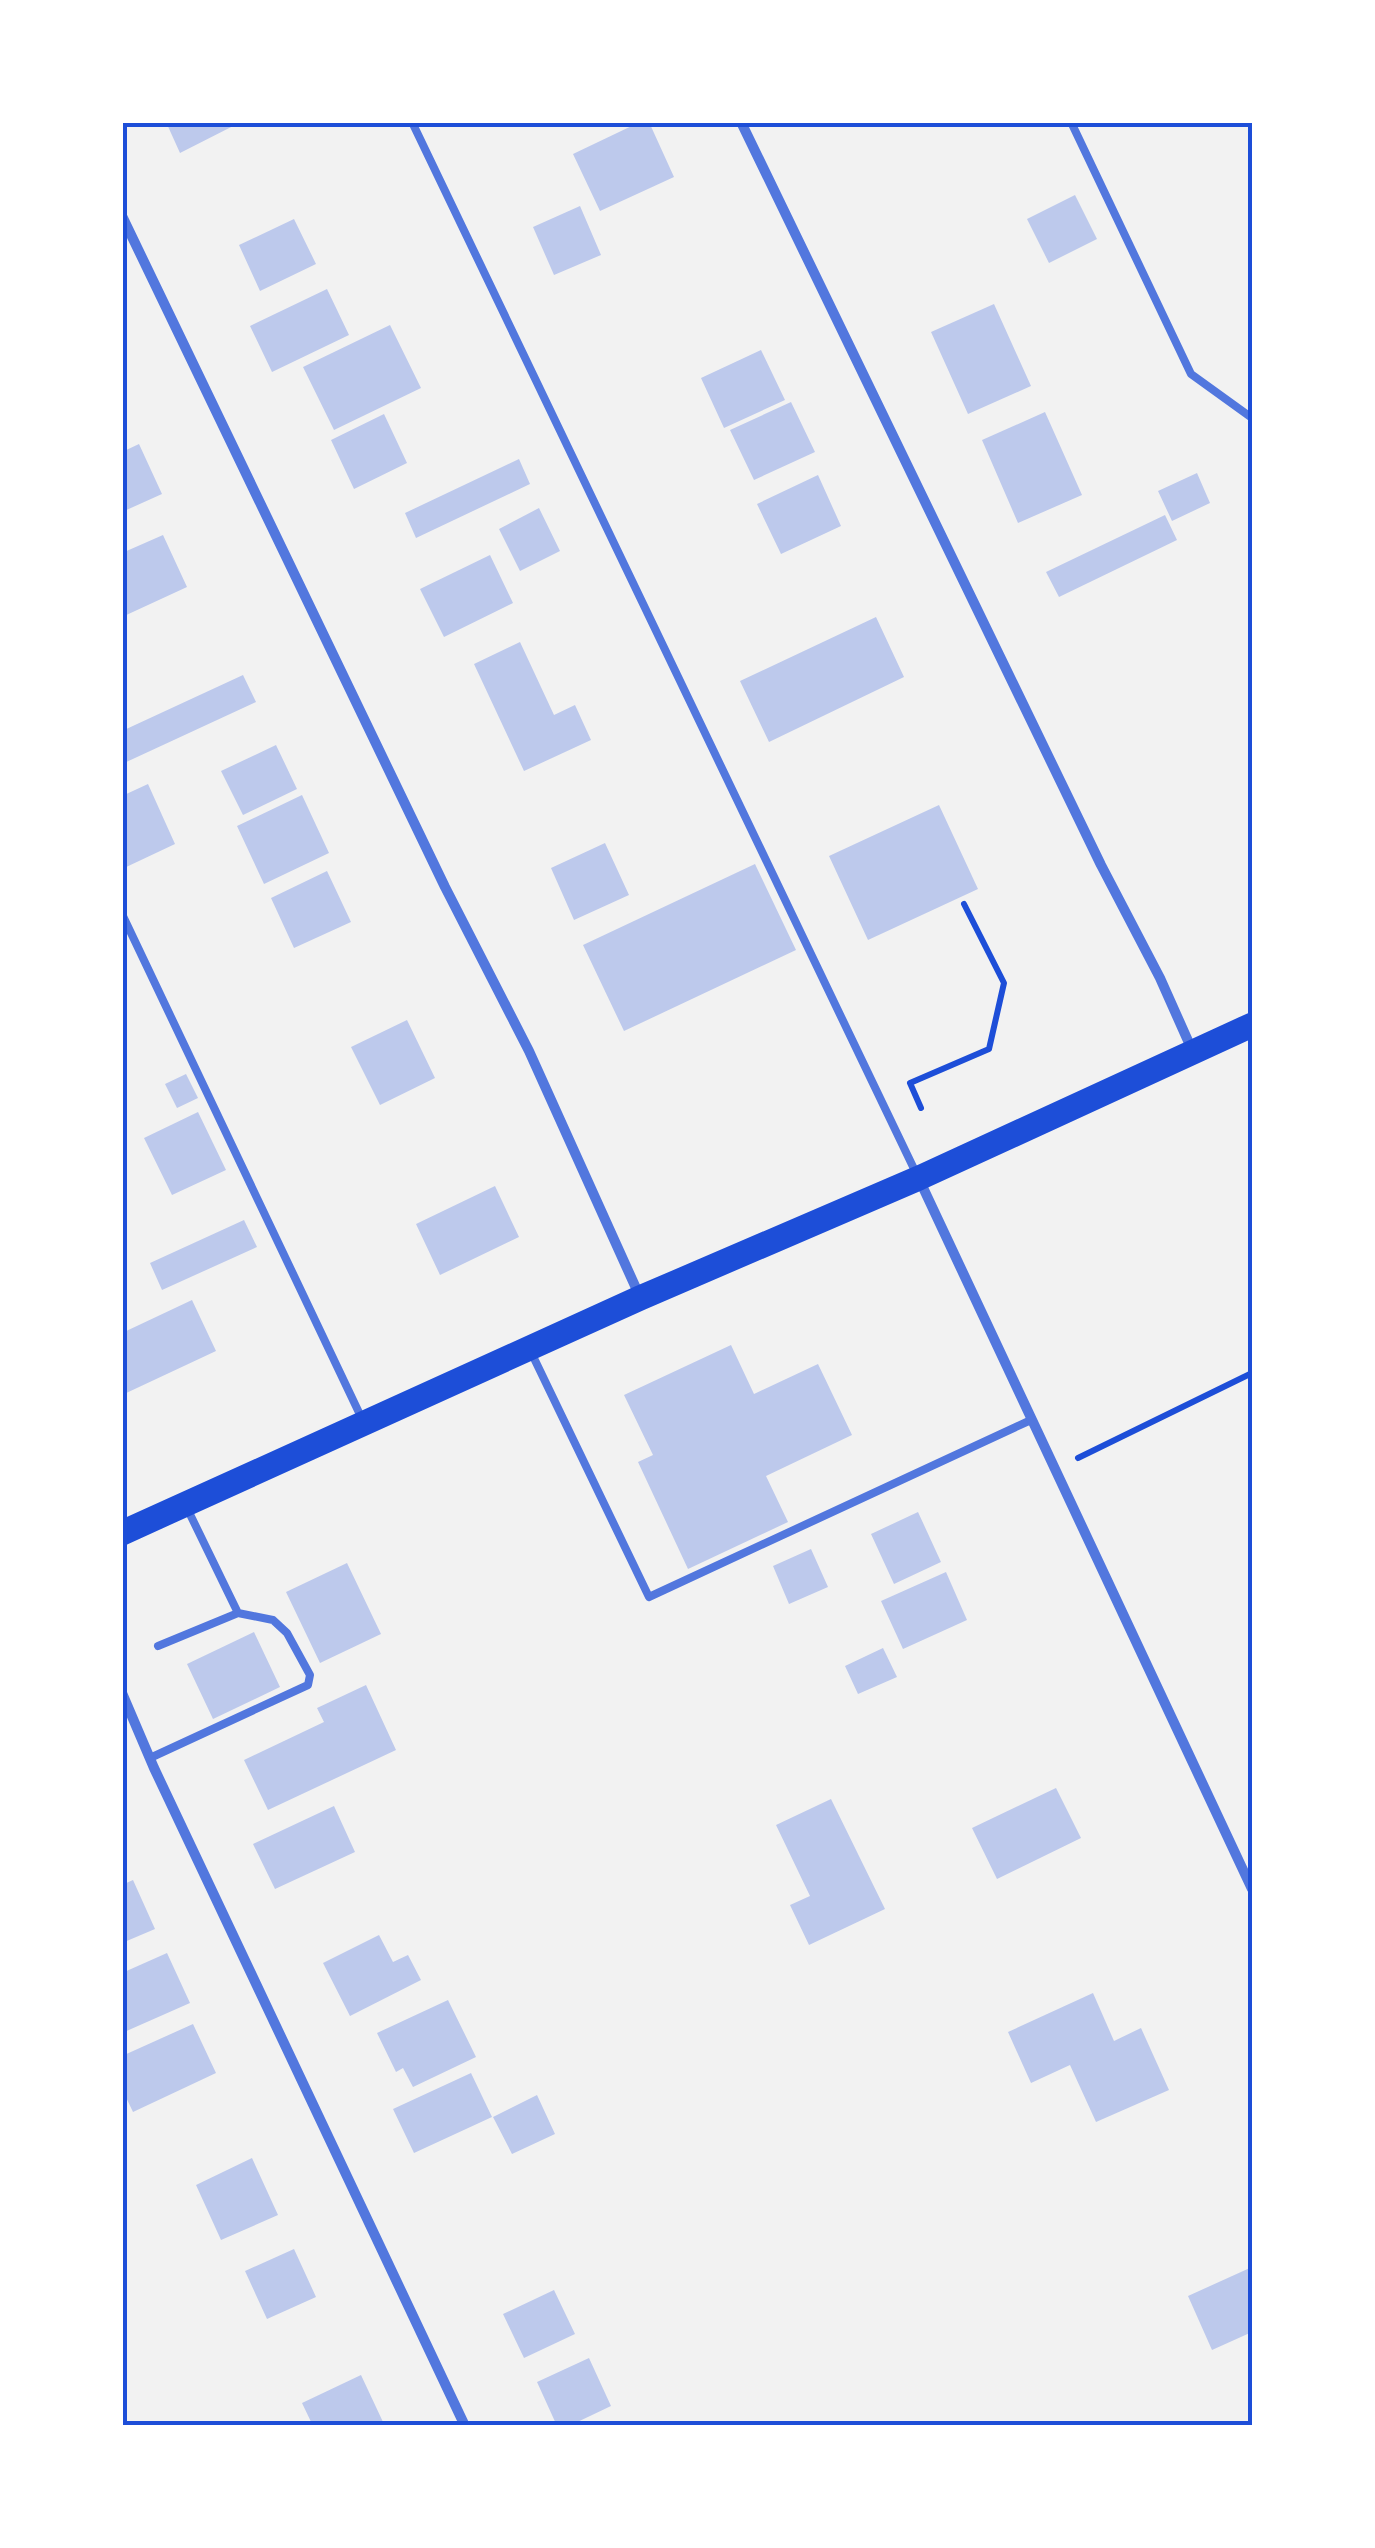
<svg xmlns="http://www.w3.org/2000/svg" width="1375" height="2548" viewBox="0 0 1375 2548" font-family="Figtree,sans-serif">
<rect width="100%" height="100%" fill="#f2f2f2"/>
<path fill="#bdc9ec" d="M166 122H241L180 153Z
M640 122H649L674 177 600 211 573 154Z
M1075 195 1097 239 1049 263 1027 219Z
M580 206 601 255 554 275 533 227Z
M294 219 316 264 260 291 239 245Z
M327 289 349 335 272 372 250 326Z
M994 304 1031 386 968 414 931 332Z
M390 325 421 388 334 430 303 367Z
M761 350 785 400 724 428 701 378Z
M791 402 815 452 754 480 730 430Z
M1045 412 1082 495 1018 523 982 440Z
M384 414 407 463 354 489 331 440Z
M139 444 162 494 122 512V452Z
M519 459 530 484 416 538 405 513Z
M1197 473 1210 503 1172 521 1158 491Z
M818 475 841 526 781 554 757 504Z
M539 508 560 551 520 571 499 529Z
M1165 515 1177 540 1059 597 1046 572Z
M163 535 187 587 122 617V553Z
M490 555 513 603 444 637 420 589Z
M876 617 904 677 769 742 740 681Z
M520 642 554 715 575 705 591 740 524 771 474 664Z
M243 675 256 702 122 764V731Z
M276 745 297 789 243 815 221 771Z
M148 784 175 844 122 869V796Z
M302 795 329 853 264 884 237 826Z
M939 805 978 889 868 940 829 856Z
M605 843 629 895 574 920 551 868Z
M755 864 796 950 624 1031 583 945Z
M327 871 351 922 294 948 271 898Z
M407 1020 435 1078 380 1105 351 1047Z
M186 1074 198 1098 177 1108 165 1084Z
M198 1112 226 1170 172 1195 144 1138Z
M495 1186 519 1237 440 1275 416 1224Z
M244 1220 257 1247 162 1290 150 1263Z
M192 1300 216 1351 122 1395V1333Z
M731 1345 754 1394 818 1364 852 1435 766 1476 788 1522 688 1569 638 1462 653 1455 624 1395Z
M918 1512 941 1562 894 1584 871 1534Z
M811 1549 828 1587 789 1604 773 1566Z
M347 1563 381 1634 320 1663 286 1592Z
M946 1572 967 1620 903 1649 881 1601Z
M254 1632 280 1687 213 1719 187 1664Z
M883 1648 897 1677 858 1694 845 1666Z
M366 1685 396 1750 268 1810 244 1760 324 1722 317 1708Z
M1056 1788 1081 1838 997 1879 972 1828Z
M831 1799 885 1909 809 1945 790 1905 810 1896 776 1825Z
M334 1806 355 1852 275 1889 253 1844Z
M133 1880 155 1929 122 1943V1885Z
M379 1935 393 1962 408 1955 421 1980 350 2016 323 1963Z
M167 1953 190 2003 122 2033V1973Z
M1093 1993 1114 2041 1141 2028 1169 2090 1096 2122 1070 2065 1031 2083 1008 2032Z
M448 2000 476 2057 413 2087 403 2068 396 2072 377 2033Z
M193 2024 216 2073 133 2112 122 2089V2056Z
M471 2073 492 2117 414 2153 393 2109Z
M537 2095 555 2134 512 2154 493 2117Z
M252 2158 278 2215 221 2240 196 2185Z
M294 2249 316 2297 267 2319 245 2271Z
M1252 2267V2332L1212 2350 1188 2296Z
M554 2290 575 2334 524 2358 503 2314Z
M589 2358 611 2406 569 2426H557L537 2382Z
M361 2375 383 2422 377 2426H313L302 2403Z"/>
<g fill="none" stroke-linecap="round" stroke-linejoin="round">
<path stroke="#1d4ed8" stroke-width="6" d="M921 1108 910 1083 989 1049 1004 983 964 904
M1078 1458 1252 1373"/>
<path stroke="#5277de" stroke-width="8" d="M412 122 916 1173
M1071 122 1191 374 1252 418
M122 914 363 1421
M531 1352 649 1597 1031 1420
M158 1646 238 1613 186 1506
M150 1758 308 1685 310 1675 287 1633 273 1620 238 1613"/>
<path stroke="#5277de" stroke-width="10" d="M741 122 1101 865 1160 978 1193 1052
M122 216 445 887 529 1051 640 1297
M919 1179 1252 1889
M122 1693 154 1768 465 2426"/>
<path stroke="#1d4ed8" stroke-width="25" d="M122 1533 640 1298 919 1178 1252 1025"/>
</g>
<rect width="1375" height="2548" fill="none" stroke="#ffffff" stroke-width="250"/>
<rect x="125" y="125" width="1125" height="2298" fill="none" stroke="#1d4ed8" stroke-width="4"/>
</svg>
